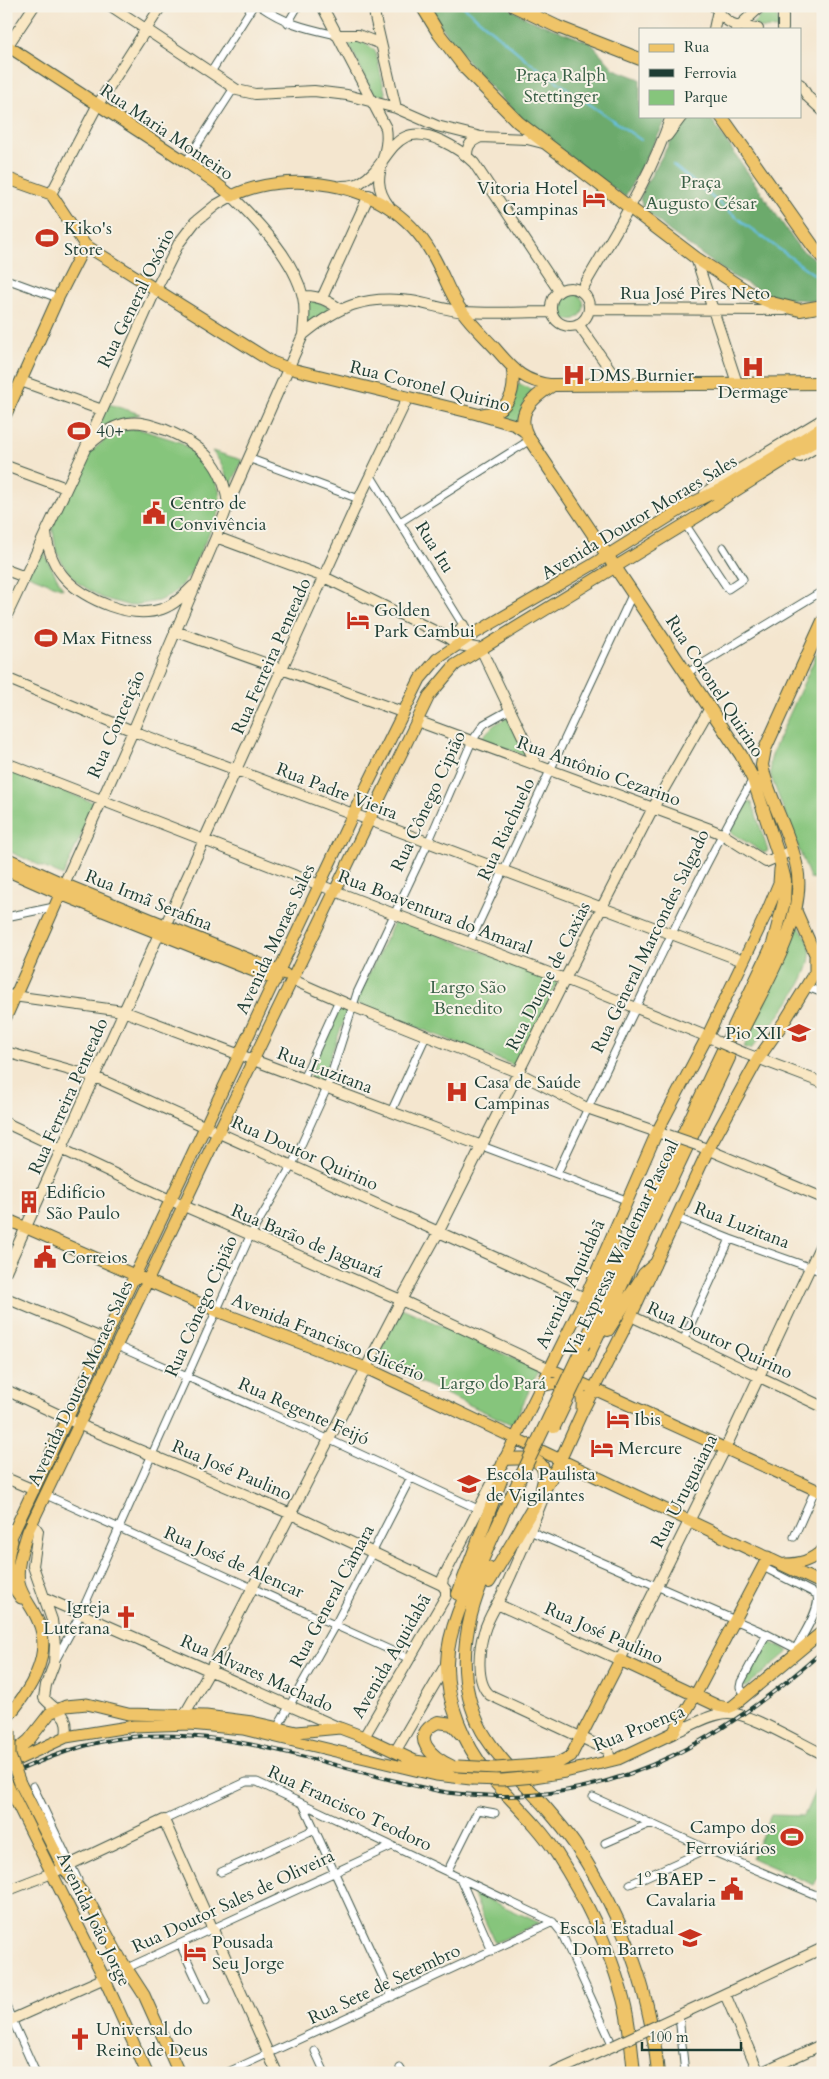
<svg xmlns="http://www.w3.org/2000/svg" width="829" height="2079" viewBox="0 0 829 2079" font-family="Cardo,serif">
<rect width="100%" height="100%" fill="#f7f3e8"/>
<filter id="ink" filterUnits="userSpaceOnUse"><feTurbulence type="fractalNoise" baseFrequency=".02" numOctaves="2"/><feDisplacementMap in="SourceGraphic" scale="10" xChannelSelector="R" yChannelSelector="G"/><feConvolveMatrix kernelMatrix="1 2 1 2 8 2 1 2 1" color-interpolation-filters="sRGB"/></filter>
<filter id="wash" filterUnits="userSpaceOnUse"><feTurbulence type="fractalNoise" baseFrequency=".0096" numOctaves="4" result="noise"/><feDisplacementMap in="SourceGraphic" scale="20" xChannelSelector="R" yChannelSelector="G"/><feGaussianBlur stdDeviation="1.12" result="paint"/><feColorMatrix in="noise" values="0 0 0 0 0 0 0 0 0 0 0 0 0 0 0 0 0 1.4 0 .05"/><feComposite in="paint" operator="in"/></filter>
<g filter="url(#wash)">
<rect width="100%" height="100%" fill="#f4e6cf"/>
<path fill="#86c57c" stroke="#528158" d="M771 6 775 8 780 29 760 28 752 24Z
M350 40H360L375 50 386 96 373 94 350 46Z
M556 306a14 14 0 1 1 28 0a14 14 0 1 1-28 0Z
M307 299H311L332 308 307 326Z
M518 383 533 390 524 405 520 423 499 417 514 399Z
M109 404 140 414 103 426 93 435Z
M139 429 180 442 192 451 207 466 219 489 221 508 189 576 172 595 158 601 130 606 102 598 78 583 64 566 56 550 52 525 84 458 107 438 124 430Z
M212 451 242 460 231 486 220 462Z
M42 544 46 557 63 589 26 574Z
M823 640V880L810 878 771 777 770 763 773 751Z
M508 717 528 757 480 739 494 725Z
M6 769 95 803 63 876 6 850Z
M748 801 752 802 768 851 764 853 730 832Z
M396 918 558 982 516 1066 355 1003Z
M799 926C803 932 809 940 810 947 815 979 770 1026 751 1049L744 1047Z
M339 1009 348 1010 321 1081 309 1077Z
M402 1308 539 1370 513 1425 374 1361Z
M766 1640 789 1651 746 1687 741 1686Z
M823 1773V1867L814 1885 752 1858 771 1815 804 1816Z
M472 1892 540 1923 495 1943Z"/>
<path fill="#6caa6c" stroke="#467450" d="M428 6H506L528 19 591 43 614 69 640 79V116L668 117 625 197C592 172 557 149 527 123 489 89 455 50 428 6Z
M695 117H710L799 248 823 265V301L775 298 730 275 669 231 644 209 640 199 645 186 670 142 682 126Z"/>
<g fill="none" stroke-linecap="round" stroke-linejoin="round">
<path stroke="#67c1e5" stroke-width="2" d="M463 6 528 61 641 140
M673 165 746 225 823 281"/>
</g>
</g>
<g filter="url(#ink)">
<g fill="none" stroke-linecap="round" stroke-linejoin="round">
<defs>
<path id="street" d="M260 6C286 24 306 28 336 35
M288 23 298 6
M211 72 253 6
M186 162 234 88
M6 279 58 298
M248 458 359 499
M371 476 463 625 472 635
M400 522 530 440
M685 524 728 589 743 579 723 547
M687 673 819 593 823 595
M6 917 54 907
M470 942 633 593
M815 972 823 962
M807 987 823 993
M303 1079 339 1000
M391 1112 426 1036
M482 1146 626 1200
M557 1174C589 1105 622 1037 655 968 686 905 717 841 753 779
M677 1218 730 1239 823 1272
M683 1341 730 1239
M117 1346 330 1440 478 1509
M46 1495 410 1659
M6 1527 16 1529
M530 1531 767 1634 800 1651
M794 1537 815 1490
M763 1567 816 1594C823 1606 802 1636 796 1648
M55 1661 81 1613 250 1236 292 1165 327 1088 357 993 428 843 472 741 484 724 511 709
M745 1695 740 1687 741 1682 767 1634
M277 1728 335 1625 411 1477
M33 1786 78 1880
M593 1797 707 1849 823 1898
M303 1804 392 1997
M164 1820 246 1782H257L553 1922 561 1932 613 2046
M605 1843 651 1823
M221 1872 315 1829
M447 1872 478 1810 495 1813
M460 1878 492 1951
M630 1884 707 1849
M180 1944 206 2000
M127 1968 392 1846
M6 2006 36 2073
M679 2016 685 2073
M315 2051 325 2073
M400 2068 403 2073
M226 2073 553 1922"/>
<path id="secondary" d="M111 6 237 90 255 94 314 91 347 95 396 108 437 126 481 137 527 139 543 143
M322 6 386 128C391 158 366 177 389 206
M374 6 375 17 396 108
M714 6C728 26 735 26 758 29
M783 6V29
M714 29 718 10
M736 29 761 6
M336 35H358L381 44
M6 48 34 6
M800 84 808 97 823 111
M667 136 682 116
M467 156C467 145 471 141 481 137
M342 186C348 186 355 186 361 182 391 165 391 117 442 141 455 147 464 153 474 163L559 291
M51 194 97 106 161 6
M696 258 737 383
M551 307a19 19 0 1 1 38 0a19 19 0 1 1-38 0Z
M581 291C612 237 652 176 671 116
M303 296C318 295 328 301 340 309
M322 298 369 195
M589 309 785 310
M578 324 621 385
M303 335C338 306 365 295 411 301 429 304 446 310 464 312 493 314 523 312 552 312
M21 381 102 410
M89 445C100 435 113 425 128 423 141 421 154 426 166 430 202 445 223 464 228 504
M800 457 823 443
M6 466 66 488
M705 493 725 478 823 419
M46 533C50 573 75 593 110 606 127 612 145 615 162 609 174 605 184 595 193 586
M216 537 324 577 447 637 459 645 481 649 536 764
M6 570 25 577
M6 617 85 449 156 289 179 243 195 222 216 205 232 196C258 222 294 259 303 297 306 310 304 322 303 335L228 505 216 537 133 731 64 884
M175 631 402 712
M447 637 457 635 463 625
M6 678 133 731 743 961
M417 721 710 829 722 834 766 862 793 850
M6 763 394 914 565 979 713 1039
M165 926 359 499 407 399
M293 980 352 1006 517 1072 587 1108 663 1134
M6 995 123 1011 482 1146
M6 1052 95 1077 585 1298
M744 1053 823 1083
M6 1123 170 1200 401 1300 550 1369
M697 1145 823 1198
M6 1271 159 934
M6 1298 104 1339
M631 1316 823 1407
M6 1390 87 1428 291 1514 442 1585
M6 1478 34 1490
M542 1501C530 1531 518 1561 504 1590 498 1604 488 1617 484 1632 479 1648 475 1683 490 1695L608 1750 610 1761
M32 1523 38 1531 33 1566 52 1620 55 1645 54 1664 46 1685 44 1698C58 1714 70 1712 66 1737
M45 1598 340 1728
M497 1604 620 1660 725 1449 823 1240
M185 1714 209 1672 401 1300 439 1231 565 979 653 808 710 708
M673 1733C690 1727 709 1714 727 1713 747 1711 803 1745 823 1754
M364 1737 446 1596V1590L442 1585 443 1578 499 1470
M395 1752 447 1663
M6 1891 52 1873 164 1820 277 2073
M725 1994 759 2073
M675 2017 823 1948
M6 2022 127 1968
M553 2073 613 2046
M760 2073 823 2044"/>
<path id="primary" d="M6 45 186 162 216 183 232 196C257 183 293 180 321 184 368 190 408 212 432 254 443 272 449 294 462 311 471 324 484 336 495 348 514 370 523 382 553 385
M6 178 51 194 85 245 272 362 288 368 477 414 515 425 524 431
M6 414 58 298 85 245
M482 414C510 412 516 392 512 367
M6 858 64 884 285 974
M6 870 60 894 276 980
M6 1017 63 888
M6 1219 217 1311 366 1368 823 1584
M550 1369 823 1493
M542 1386C554 1382 575 1380 581 1395 583 1399 582 1406 582 1411
M502 1465 585 1298 657 1132 707 1037 766 914 779 883 780 869
M558 1465 582 1412 631 1316 708 1150 758 1059 786 1019 815 972V954L796 911
M12 1541C5 1563 6 1580 21 1598
M6 1548 353 814 420 679 437 659 472 635 592 565 688 505 725 487 823 427
M785 1564C801 1564 810 1561 823 1550
M6 1719C28 1693 54 1656 38 1621 33 1608 22 1597 19 1583 16 1564 23 1548 28 1531L218 1133 429 696 455 665 700 515 732 493 823 436
M571 1756 620 1660 718 1706 728 1708 733 1706 823 1631
M6 1759 29 1740 50 1713 66 1706 87 1704 128 1714 206 1716 252 1722 297 1732 340 1728 364 1737 415 1761 449 1766
M10 1763 66 1737 134 1726 190 1724 243 1729 436 1775 471 1779
M537 1765 558 1763 571 1756
M534 1777 565 1772 618 1759 673 1733 696 1694 768 1557
M6 1781 104 1978 147 2073
M20 1783 63 1867 90 1903 120 1958 144 1995 179 2073"/>
<path id="highway" d="M422 6 439 34 465 68 518 122 629 207 696 258 753 295 772 303 800 310 823 306
M514 6 558 27 640 59
M721 116 813 246 823 258
M741 1033C763 988 807 918 797 868 791 836 773 806 764 774L762 765 765 749 823 621
M593 1309 610 1260 614 1232
M608 1330 644 1274 654 1265
M584 1344 773 944 784 902 785 880 779 857 753 779 741 755 530 440C513 415 531 398 553 385L823 383
M588 1356 729 1058
M505 1459C526 1458 552 1455 542 1488
M522 1474C508 1503 494 1533 481 1563 466 1593 448 1628 447 1663 446 1702 464 1744 488 1774 511 1801 538 1824 557 1854 584 1896 607 1942 621 1991 629 2017 631 2045 634 2073
M488 1568C464 1620 453 1677 482 1731 500 1762 529 1787 552 1815 569 1834 584 1857 597 1880 631 1938 652 2006 658 2073
M489 1582 558 1466
M458 1594 501 1480 499 1470
M451 1766C432 1757 408 1736 438 1722L452 1724 461 1734"/>
</defs>
<use href="#street" stroke="#3f564b" stroke-width="9"/>
<use href="#secondary" stroke="#3f564b" stroke-width="12"/>
<use href="#primary" stroke="#3f564b" stroke-width="13"/>
<use href="#highway" stroke="#3f564b" stroke-width="14"/>
<use href="#street" stroke="#fff" stroke-width="7"/>
<use href="#secondary" stroke="#f9e7c3" stroke-width="10"/>
<use href="#primary" stroke="#efc469" stroke-width="11"/>
<use href="#highway" stroke="#efc469" stroke-width="12"/>
<defs>
<path id="rail" d="M6 1776C46 1758 88 1741 131 1737 240 1727 335 1770 439 1791 459 1795 480 1795 500 1796 628 1797 730 1733 823 1651"/>
</defs>
<use href="#rail" stroke="#1f3d34" stroke-width="4"/>
<use href="#rail" stroke="#f7f3e8" stroke-width="2" stroke-dasharray="5.5" stroke-linecap="butt"/>
<defs>
<path id="secondary-bridge" d="M716 1041 744 1053
M668 1135 697 1145
M613 2046 675 2017"/>
<path id="primary-bridge" d="M10 1731V1756L20 1783
M458 1766 496 1768 537 1765
M471 1779 502 1780 534 1777"/>
<path id="highway-bridge" d="M554 1427 588 1356
M522 1474 584 1344"/>
</defs>
<use href="#secondary-bridge" stroke="#3f564b" stroke-width="12" stroke-linecap="butt"/>
<use href="#primary-bridge" stroke="#3f564b" stroke-width="13" stroke-linecap="butt"/>
<use href="#highway-bridge" stroke="#3f564b" stroke-width="14" stroke-linecap="butt"/>
<use href="#secondary-bridge" stroke="#f9e7c3" stroke-width="10"/>
<use href="#primary-bridge" stroke="#efc469" stroke-width="11"/>
<use href="#highway-bridge" stroke="#efc469" stroke-width="12"/>
</g>
</g>
<defs>
<symbol id="hotel-bare" viewBox="-9 -9 18 18"><path d="M-6-4.5h1.5V1H6V5H4.5V3h-9V5H-6ZM-4 0a1.8 1.8 0 1 1 3.6 0ZM.5 0V-2.5h3Q6-2.5 6 0Z" fill="#c8321e" stroke="#f7f3e8" stroke-width="2.5" paint-order="stroke"/></symbol>
<symbol id="stadium-bare" viewBox="-9 -9 18 18"><path d="M0-5a6.5 5 0 1 0 0 10a6.5 5 0 1 0 0-10ZM-3.5-1.8h7v3.6h-7Z" fill="#c8321e" stroke="#f7f3e8" stroke-width="2.5" paint-order="stroke"/></symbol>
<symbol id="hospital-bare" viewBox="-9 -9 18 18"><path d="M-5-5h3v3.5h4V-5h3V5h-3V1.5h-4V5h-3Z" fill="#c8321e" stroke="#f7f3e8" stroke-width="2.5" paint-order="stroke"/></symbol>
<symbol id="civic-bare" viewBox="-9 -9 18 18"><path d="M-.6-6.5H3V-4.5H.6V-3L4-1V1h2V6H-6V1h2V-1L-.6-3ZM-1.2 2.5V6h2.4V2.5Z" fill="#c8321e" stroke="#f7f3e8" stroke-width="2.5" paint-order="stroke"/></symbol>
<symbol id="school-bare" viewBox="-9 -9 18 18"><path d="M0-5L7-2L0 1L-7-2ZM-4 1L0 2.5L4 1V4Q0 6-4 4Z" fill="#c8321e" stroke="#f7f3e8" stroke-width="2.5" paint-order="stroke"/></symbol>
<symbol id="building-bare" viewBox="-9 -9 18 18"><path d="M-4-6H4V6H1V3H-1V6H-4ZM-2.5-4.3h1.7v1.8h-1.7ZM.8-4.3h1.7v1.8H.8ZM-2.5-1h1.7V.8h-1.7ZM.8-1h1.7V.8H.8Z" fill="#c8321e" stroke="#f7f3e8" stroke-width="2.5" paint-order="stroke"/></symbol>
<symbol id="university-bare" viewBox="-9 -9 18 18"><path d="M0-5L7-2L0 1L-7-2ZM-4 1L0 2.5L4 1V4Q0 6-4 4Z" fill="#c8321e" stroke="#f7f3e8" stroke-width="2.5" paint-order="stroke"/></symbol>
<symbol id="church-bare" viewBox="-9 -9 18 18"><path d="M-1.2-6h2.4v3.5h3.3v2.4h-3.3V6h-2.4V-.1h-3.3v-2.4h3.3Z" fill="#c8321e" stroke="#f7f3e8" stroke-width="2.5" paint-order="stroke"/></symbol>
</defs>
<g fill-rule="evenodd">
<use href="#hotel-bare" x="578" y="182" width="32" height="32"/>
<use href="#stadium-bare" x="31" y="222" width="32" height="32"/>
<use href="#hospital-bare" x="737" y="351" width="32" height="32"/>
<use href="#hospital-bare" x="558" y="359" width="32" height="32"/>
<use href="#stadium-bare" x="63" y="415" width="32" height="32"/>
<use href="#civic-bare" x="138" y="497" width="32" height="32"/>
<use href="#hotel-bare" x="342" y="604" width="32" height="32"/>
<use href="#stadium-bare" x="30" y="622" width="32" height="32"/>
<use href="#school-bare" x="783" y="1017" width="32" height="32"/>
<use href="#hospital-bare" x="441" y="1076" width="32" height="32"/>
<use href="#building-bare" x="13" y="1186" width="32" height="32"/>
<use href="#civic-bare" x="29" y="1241" width="32" height="32"/>
<use href="#hotel-bare" x="602" y="1403" width="32" height="32"/>
<use href="#hotel-bare" x="586" y="1432" width="32" height="32"/>
<use href="#university-bare" x="453" y="1468" width="32" height="32"/>
<use href="#church-bare" x="110" y="1601" width="32" height="32"/>
<use href="#stadium-bare" x="776" y="1821" width="32" height="32"/>
<use href="#civic-bare" x="716" y="1873" width="32" height="32"/>
<use href="#school-bare" x="674" y="1922" width="32" height="32"/>
<use href="#hotel-bare" x="179" y="1936" width="32" height="32"/>
<use href="#church-bare" x="64" y="2023" width="32" height="32"/>
</g>
<g text-anchor="middle" stroke-width="4" stroke-linejoin="round" paint-order="stroke">
<g font-size="18" fill="#395f46" stroke="#f7f3e8">
<text x="561" y="81">Praça Ralph<tspan x="561" dy="21">Stettinger</tspan></text>
<text x="701" y="188">Praça<tspan x="701" dy="21">Augusto César</tspan></text>
<text x="468" y="993">Largo São<tspan x="468" dy="21">Benedito</tspan></text>
<text x="493" y="1389">Largo do Pará</text>
</g>
<g font-size="18" fill="#1f3d34" stroke="#f7f3e8">
<text transform="translate(167 132) rotate(34)" y="6">Rua Maria Monteiro</text>
<text x="695" y="299">Rua José Pires Neto</text>
<text transform="translate(136 298) rotate(-64)" y="6">Rua General Osório</text>
<text transform="translate(430 386) rotate(14)" y="6">Rua Coronel Quirino</text>
<text transform="translate(639 517) rotate(-31)" y="6">Avenida Doutor Moraes Sales</text>
<text transform="translate(435 547) rotate(58)" y="6">Rua Itu</text>
<text transform="translate(271 656) rotate(-66)" y="6">Rua Ferreira Penteado</text>
<text transform="translate(715 686) rotate(57)" y="6">Rua Coronel Quirino</text>
<text transform="translate(116 724) rotate(-66)" y="6">Rua Conceição</text>
<text transform="translate(599 771) rotate(20)" y="6">Rua Antônio Cezarino</text>
<text transform="translate(337 791) rotate(21)" y="6">Rua Padre Vieira</text>
<text transform="translate(428 801) rotate(-65)" y="6">Rua Cônego Cipião</text>
<text transform="translate(506 829) rotate(-65)" y="6">Rua Riachuelo</text>
<text transform="translate(149 900) rotate(22)" y="6">Rua Irmã Serafina</text>
<text transform="translate(435 912) rotate(21)" y="6">Rua Boaventura do Amaral</text>
<text transform="translate(275 939) rotate(-65)" y="6">Avenida Moraes Sales</text>
<text transform="translate(650 941) rotate(-64)" y="6">Rua General Marcondes Salgado</text>
<text transform="translate(548 976) rotate(-63)" y="6">Rua Duque de Caxias</text>
<text transform="translate(325 1070) rotate(21)" y="6">Rua Luzitana</text>
<text transform="translate(68 1096) rotate(-66)" y="6">Rua Ferreira Penteado</text>
<text transform="translate(305 1153) rotate(24)" y="6">Rua Doutor Quirino</text>
<text transform="translate(742 1225) rotate(21)" y="6">Rua Luzitana</text>
<text transform="translate(307 1241) rotate(23)" y="6">Rua Barão de Jaguará</text>
<text transform="translate(621 1248) rotate(-64)" y="6">Via Expressa Waldemar Pascoal</text>
<text transform="translate(570 1284) rotate(-65)" y="6">Avenida Aquidabã</text>
<text transform="translate(201 1306) rotate(-66)" y="6">Rua Cônego Cipião</text>
<text transform="translate(328 1337) rotate(22)" y="6">Avenida Francisco Glicério</text>
<text transform="translate(720 1340) rotate(25)" y="6">Rua Doutor Quirino</text>
<text transform="translate(80 1383) rotate(-65)" y="6">Avenida Doutor Moraes Sales</text>
<text transform="translate(304 1411) rotate(24)" y="6">Rua Regente Feijó</text>
<text transform="translate(232 1470) rotate(23)" y="6">Rua José Paulino</text>
<text transform="translate(684 1491) rotate(-63)" y="6">Rua Uruguaiana</text>
<text transform="translate(234 1562) rotate(24)" y="6">Rua José de Alencar</text>
<text transform="translate(332 1596) rotate(-62)" y="6">Rua General Câmara</text>
<text transform="translate(604 1633) rotate(24)" y="6">Rua José Paulino</text>
<text transform="translate(391 1656) rotate(-60)" y="6">Avenida Aquidabã</text>
<text transform="translate(257 1673) rotate(24)" y="6">Rua Álvares Machado</text>
<text transform="translate(639 1728) rotate(-22)" y="6">Rua Proença</text>
<text transform="translate(350 1808) rotate(25)" y="6">Rua Francisco Teodoro</text>
<text transform="translate(233 1901) rotate(-25)" y="6">Rua Doutor Sales de Oliveira</text>
<text transform="translate(94 1919) rotate(64)" y="6">Avenida João Jorge</text>
<text transform="translate(384 1984) rotate(-25)" y="6">Rua Sete de Setembro</text>
</g>
<g font-size="18" fill="#1f3d34" stroke="#f7f3e8" text-anchor="start">
<text x="578" y="194" text-anchor="end">Vitoria Hotel<tspan x="578" dy="21">Campinas</tspan></text>
<text x="64" y="234">Kiko's<tspan x="64" dy="21">Store</tspan></text>
<text x="590" y="381">DMS Burnier</text>
<text x="753" y="398" text-anchor="middle">Dermage</text>
<text x="96" y="437">40+</text>
<text x="170" y="509">Centro de<tspan x="170" dy="21">Convivência</tspan></text>
<text x="374" y="616">Golden<tspan x="374" dy="21">Park Cambui</tspan></text>
<text x="62" y="644">Max Fitness</text>
<text x="782" y="1039" text-anchor="end">Pio XII</text>
<text x="474" y="1088">Casa de Saúde<tspan x="474" dy="21">Campinas</tspan></text>
<text x="46" y="1198">Edifício<tspan x="46" dy="21">São Paulo</tspan></text>
<text x="62" y="1263">Correios</text>
<text x="634" y="1425">Ibis</text>
<text x="618" y="1454">Mercure</text>
<text x="486" y="1480">Escola Paulista<tspan x="486" dy="21">de Vigilantes</tspan></text>
<text x="110" y="1613" text-anchor="end">Igreja<tspan x="110" dy="21">Luterana</tspan></text>
<text x="776" y="1833" text-anchor="end">Campo dos<tspan x="776" dy="21">Ferroviários</tspan></text>
<text x="716" y="1885" text-anchor="end">1º BAEP -<tspan x="716" dy="21">Cavalaria</tspan></text>
<text x="674" y="1934" text-anchor="end">Escola Estadual<tspan x="674" dy="21">Dom Barreto</tspan></text>
<text x="212" y="1948">Pousada<tspan x="212" dy="21">Seu Jorge</tspan></text>
<text x="96" y="2035">Universal do<tspan x="96" dy="21">Reino de Deus</tspan></text>
</g>
</g>
<rect width="829" height="2079" fill="none" stroke="#f7f3e8" stroke-width="25"/>
<rect x="639" y="28" width="162" height="90" fill="#f7f3e8" stroke="#a1aaa0"/>
<rect x="649" y="44" width="25" height="8" fill="#efc469" stroke="#a1aaa0"/>
<text x="684" y="52" font-size="15" fill="#1f3d34">Rua</text>
<rect x="649" y="69" width="25" height="8" fill="#1f3d34" stroke="#a1aaa0"/>
<text x="684" y="78" font-size="15" fill="#1f3d34">Ferrovia</text>
<rect x="649" y="90" width="25" height="15" fill="#86c57c" stroke="#a1aaa0"/>
<text x="684" y="102" font-size="15" fill="#1f3d34">Parque</text>
<path d="M642 2042v8h99v-8" fill="none" stroke="#1f3d34" stroke-width="2.5"/>
<text x="649" y="2042" font-size="15" fill="#1f3d34" stroke="#f7f3e8" stroke-width="4" paint-order="stroke">100 m</text>
</svg>
